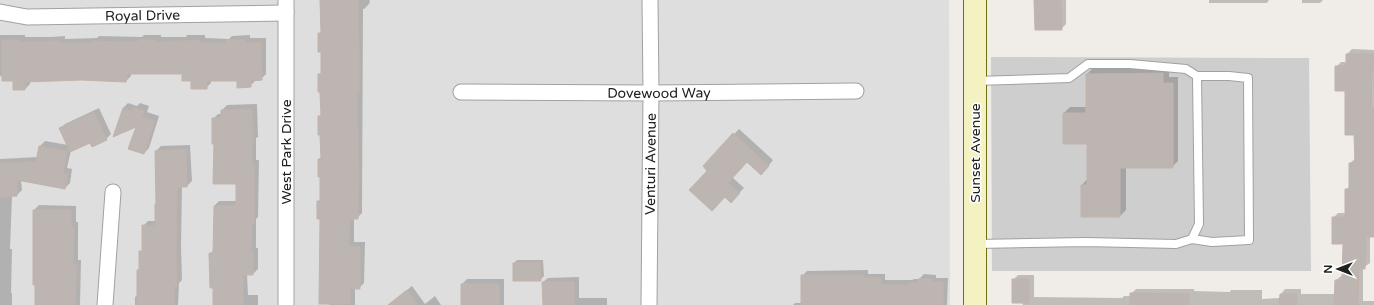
<svg xmlns="http://www.w3.org/2000/svg" width="1374" height="305" viewBox="0 0 1374 305" font-family="'Varela Round',sans-serif">
<rect width="100%" height="100%" fill="#f0ede8"/>
<path fill="#dedede" d="M0 0H949L950 305H0Z"/>
<path fill="#cecece" d="M991 57 1309 58 1311 271H992Z"/>
<path fill="#0003" d="M322 0H370L369 4 364 9H363L362 213 357 218H354V242H365L364 283 359 288H355V305H329L318 202 321 199V176L319 159 322 156 319 117 322 114 319 75 322 72V50L319 34 322 31Z
M1035 0H1066V24L1061 29Z
M1209 0H1269L1267 3H1209Z
M1302 0H1323L1320 3H1302Z
M0 35H25V37H51L65 36V39L97 38 99 36 142 37 144 35H161V37H186L187 35H205V38L229 39 232 36 250 35V38H266V74L261 79H255V81L250 86 238 80H211V83L206 88 192 80 183 73H131V76L126 81 81 79 30 81V84L25 89 15 80 0 76Z
M1352 49 1374 50V236H1370V263L1363 268V301H1374V305H1023L1013 280 1018 275H1034V297L1122 298 1124 296H1131V294L1136 289H1194V291L1230 292 1231 290H1262V299L1280 298 1281 294 1285 289H1301V294H1336V280L1341 276H1343L1344 243 1333 218 1338 213H1346V190L1350 186V163L1356 158 1355 134 1346 90 1336 67 1341 62H1347V54Z
M1169 67V77H1178V161L1172 167H1126V210L1120 216 1082 185 1088 178V143L1064 113 1070 107H1087V74L1093 68Z
M128 103 137 106 140 103 149 106 147 112 159 116 149 148 144 153 137 125 123 108Z
M257 104 258 137 256 138V160H259L258 217 256 219V248H258V269L253 274H247L248 295H258V305H214V287L210 254 214 250V206L219 201H237V183L215 143 213 119 218 114H222V110L227 105Z
M99 108 111 134 106 139 90 141 71 150 67 168 72 169 70 183 65 188 21 180 22 190 17 195 12 196 10 249H12L11 293H12V305H0V159L38 157 40 146 45 141 68 145 60 129 65 124Z
M739 129 773 160 766 169 747 161 732 177 744 188 731 201 704 166Z
M190 145 192 181 187 186H182L181 245 182 280 179 283 178 305H135V297L138 294V270L140 268V252L143 249V226L148 221H156L157 203 156 151 161 146Z
M39 205 76 206V222H78V260H81L80 305H36L34 210Z
M517 260H543L544 276 540 280 514 263Z
M868 270V274H885V280H912L914 279H919L924 274 936 275V278H948L947 305H793L795 303H802V276L807 271Z
M579 277V298H607V305H544L543 282 548 278Z
M467 279H504V305H462V284Z
M412 286 425 304 435 296 441 305H388Z"/>
<path fill="#bdb5b1" stroke="#c1b3ab" d="M320 0H358L359 51V93H357L359 176 358 219H350L349 247H360V289H350V304H319L320 219H317V201H320V177H318V159H321L320 135H318V116H321L320 92H318V74H321V52H318V33H321Z
M1034 0H1061L1062 30H1035Z
M2 40H20V42H46V41H60V43H93V41L138 42V40H156V42L200 40V43H226V40H245V43L261 42 262 80 251 81V87L237 88V81H207V89H191V81H182V74H127L126 82 81 80 25 82V90H13V81H2Z
M1346 54H1374V70H1372L1371 108H1374V237H1366L1365 269H1359L1358 305H1334L1335 280H1342L1343 244H1332V217H1345V189H1349V163H1355L1354 135H1345V91H1335V66H1346Z
M1163 73V83H1173V168H1120V217H1081V185H1087V144H1063V113H1086V74Z
M123 108 133 111 134 108 144 111 142 117 155 121 144 154 128 149 136 127 113 137Z
M252 109 253 143H252V165H254V223H252L251 252H253V275H243V305H213V288H210L209 253H213L214 206H236V184H213L214 144H212V118H221V110Z
M94 112 107 140 92 147 90 143 70 152 59 128Z
M733 133 769 166 761 175 747 162 728 183 740 193 731 203 725 197 712 211 689 190 707 171 703 166Z
M39 146 67 151 63 173 68 174 65 189 17 180V196L0 197V163L36 162Z
M186 149 187 187H177L176 251 177 286H174V305H137V270H139V251H142V225L155 226V204H156L155 151Z
M33 210H71V227H74L73 264H77L75 305H35V285H33Z
M540 262 541 281H513V263Z
M801 275H863V278H881V285H908V283H918V279H932V282H943V305H801Z
M1012 279H1029V303H1012Z
M542 282H574V305H543Z
M461 284H499V305H461Z
M407 290 418 305H388Z
M1130 293 1189 294V305H1130Z
M1280 294H1297V305H1279Z"/>
<g fill="none" stroke-linecap="round" stroke-linejoin="round">
<defs>
<path id="lane" d="M975 81 1069 78 1088 64H1130L1186 69 1197 76 1199 224 1192 239 1176 244 1086 242 976 244
M1192 239 1212 242 1249 240 1248 78 1229 76H1197"/>
<g id="street">
<path id="s1" d="M0 12 27 17 286 13"/>
<path id="s2" d="M461 92 651 93 856 91"/>
<path d="M105 305 113 192"/>
<path d="M286 305V0"/>
<path id="s3" d="M649 305 651 93 650 0"/>
</g>
<path id="secondary" d="M975 305V0"/>
</defs>
<use href="#lane" stroke="#a1a1a1" stroke-width="10"/>
<use href="#street" stroke="#a1a1a1" stroke-width="17"/>
<use href="#secondary" stroke="#6f700f" stroke-width="24"/>
<use href="#lane" stroke="#fff" stroke-width="8"/>
<use href="#street" stroke="#fff" stroke-width="15"/>
<use href="#secondary" stroke="#f4f2c1" stroke-width="22"/>
</g>
<g text-anchor="middle" stroke-width="3" stroke-linejoin="round" paint-order="stroke">
<g font-size="14" fill="#202020" stroke="#fff">
<text dy="5" stroke="none"><textPath href="#s1" startOffset="143">Royal Drive</textPath></text>
<text dy="5" stroke="none"><textPath href="#s2" startOffset="198">Dovewood Way</textPath></text>
<text transform="translate(286 152) rotate(-90)" y="5">West Park Drive</text>
<text transform="translate(975 153) rotate(-90)" y="5">Sunset Avenue</text>
<text dy="5" stroke="none"><textPath href="#s3" startOffset="141">Venturi Avenue</textPath></text>
</g>
</g>
<g transform="translate(1338 269) rotate(270)" stroke="#ffffff" stroke-width="3" paint-order="stroke">
<path d="M0-3L7 15L0 10L-7 15Z" fill="#202020"/>
<text y="-6" font-size="11" font-weight="bold" text-anchor="middle" fill="#202020">N</text>
</g>
</svg>
